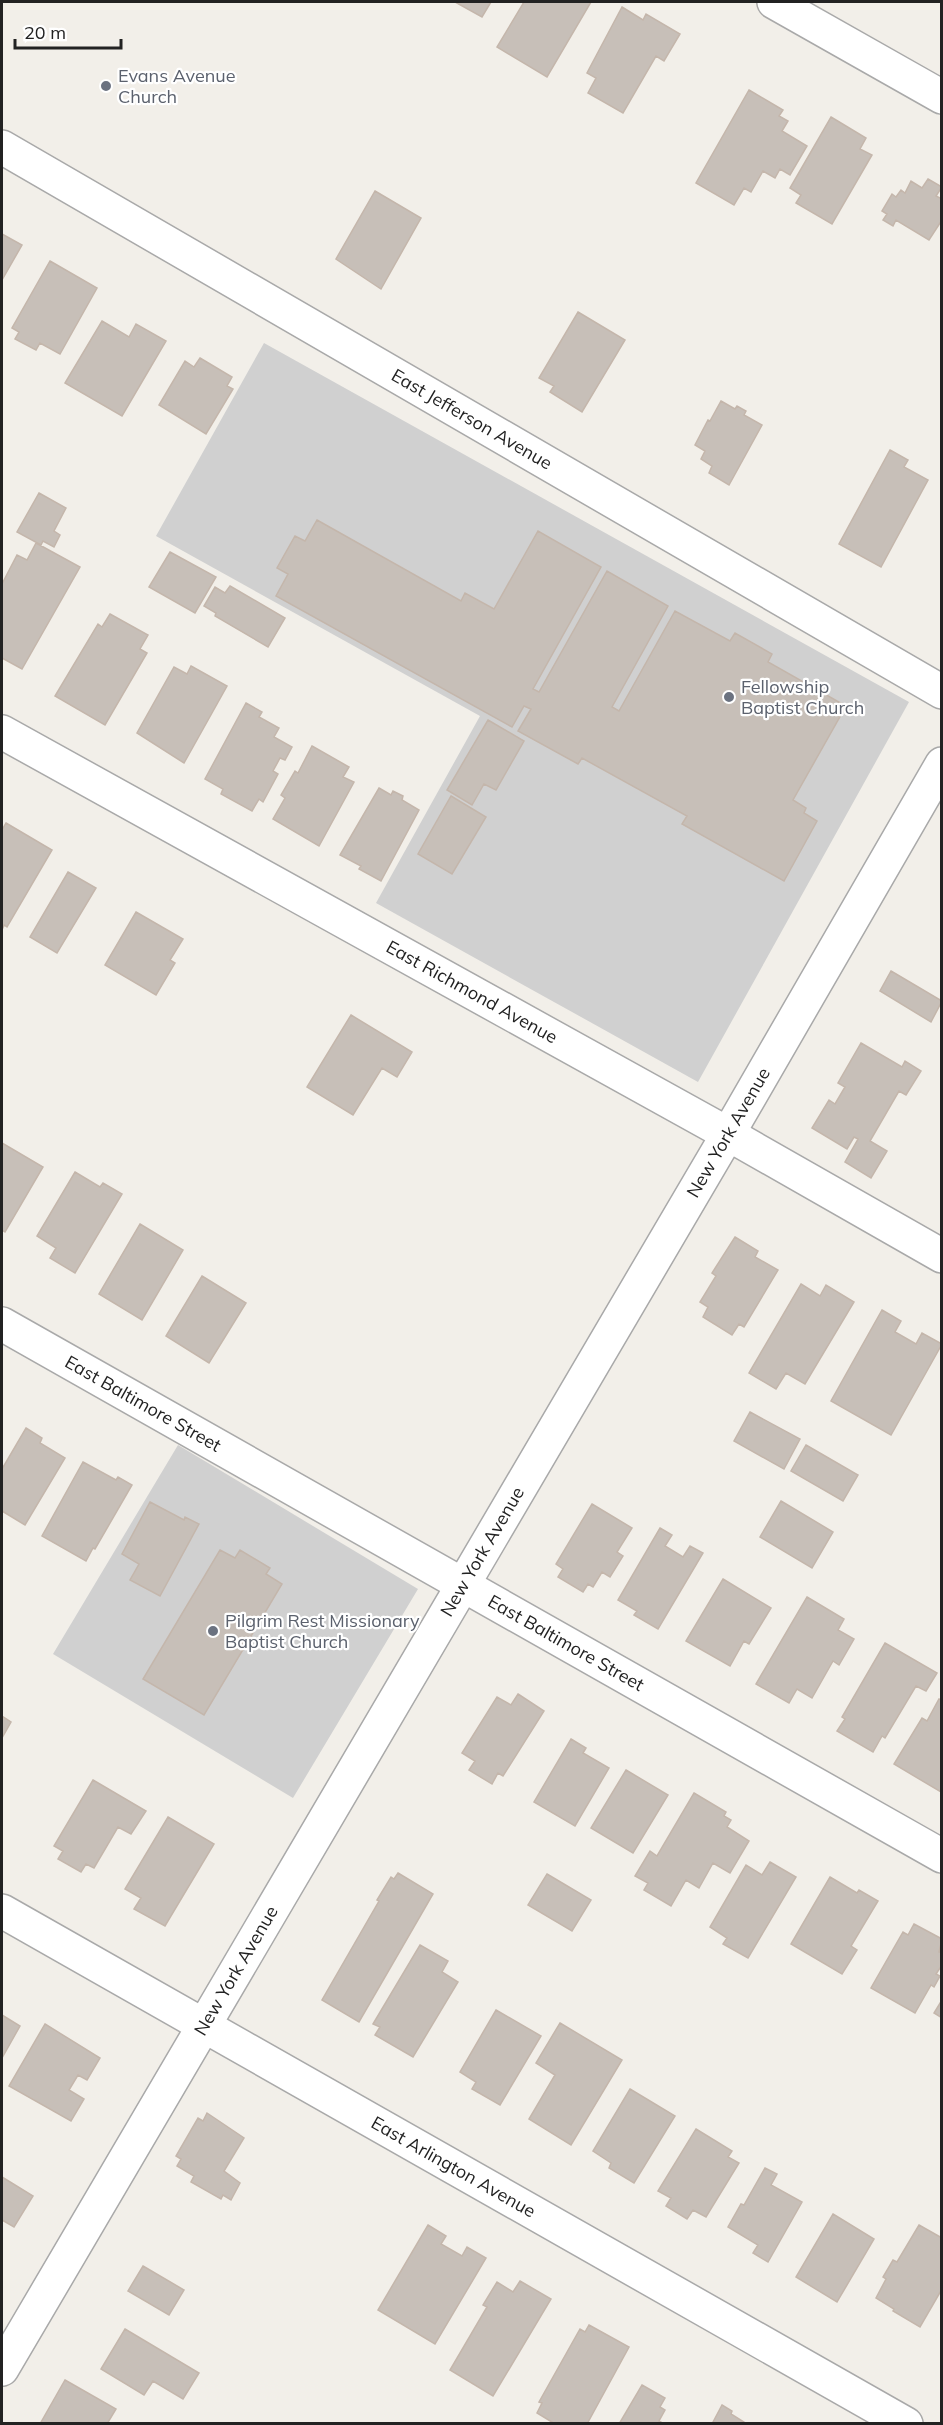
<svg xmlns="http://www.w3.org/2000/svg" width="943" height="2425" viewBox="0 0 943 2425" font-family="Mulish,sans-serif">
<rect width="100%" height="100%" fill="#f2efe9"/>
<path fill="#d0d0d0" d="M264 343 909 702 698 1082 376 903 480 716 156 536Z
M178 1445 418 1589 293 1798 53 1654Z"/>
<path fill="#c7bfb8" stroke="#c4b6ab" stroke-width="1.5" d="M455 2H491L482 17Z
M524 2H591L547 77 497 47Z
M622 7 643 20 646 14 680 34 664 61 656 56 623 113 588 93 596 78 587 73Z
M749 90 783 110 779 116 788 121 782 131 807 146 790 175 780 169 775 178 763 171 751 192 744 188 734 205 696 183Z
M831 117 866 138 860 149 872 155 832 224 796 203 801 195 790 188Z
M928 179 942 187 936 196 942 199V220L929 240 896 220 893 226 883 220 887 214 882 211 892 194 896 197 901 190 905 193 911 181 922 188Z
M375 191 421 218 381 289 336 259Z
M2 234 22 245 2 280Z
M50 261 97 288 60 354 40 343 36 350 15 339 19 332 12 328Z
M578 312 625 340 582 412 550 392 554 386 539 378Z
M102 321 129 337 136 324 166 341 122 416 65 383Z
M200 358 232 377 227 386 233 389 206 434 159 405 185 361 194 367Z
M721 401 735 409 737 406 746 411 744 415 762 425 729 485 709 473 712 466 701 459 705 451 695 445 708 420 710 421Z
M890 450 908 460 904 467 928 480 881 567 839 544Z
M39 493 66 508 54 531 60 535 54 547 43 541 41 545 17 532Z
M317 520 461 601 465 593 494 609 538 531 601 567 533 689 539 692 607 571 668 606 612 707 619 711 675 611 730 641 735 633 772 654 768 662 846 706 793 800 806 808 804 813 817 821 784 881 682 824 687 816 582 758 578 764 518 731 531 709 524 706 512 727 276 596 288 574 277 568 295 536 305 541Z
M36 543 80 567 22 669 2 658V584L17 555 27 560Z
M170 552 216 577 195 613 149 587Z
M230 586 285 618 268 647 215 616 216 613 204 606 215 587 225 593Z
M110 614 148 635 140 649 147 653 105 725 55 696 98 624 102 627Z
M191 666 227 686 184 763 137 733 174 667 187 674Z
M246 703 262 712 259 717 279 728 274 737 292 747 285 760 280 758 273 771 278 774 263 802 259 799 252 811 221 794 223 789 205 779Z
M488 720 524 741 496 790 484 784 472 805 447 790Z
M312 746 349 767 343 777 354 782 319 846 273 819 285 798 281 795 295 771 298 773Z
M379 788 391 795 393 791 403 796 402 800 419 810 381 881 359 869 361 866 340 855Z
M451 796 486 817 452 874 418 854Z
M6 823 52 850 7 927 4 925 2 930V830Z
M68 872 96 888 57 953 30 937Z
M136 912 183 939 170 960 175 963 156 995 105 965Z
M891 971 942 1001 931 1022 880 991Z
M351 1015 412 1052 397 1077 382 1068 353 1115 307 1087Z
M861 1043 902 1067 905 1061 921 1071 906 1095 899 1091 870 1141 887 1151 871 1178 845 1162 858 1139 854 1137 847 1149 812 1128 829 1100 835 1104 845 1087 838 1083Z
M2 1143 43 1167 5 1232 2 1230Z
M75 1172 100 1187 103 1183 122 1194 75 1273 50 1258 56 1248 37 1236Z
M140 1224 183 1250 142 1320 99 1294Z
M735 1237 758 1251 755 1257 778 1270 744 1327 739 1324 732 1335 703 1317 708 1307 700 1302 716 1276 712 1273Z
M202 1276 246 1303 209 1363 166 1336Z
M801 1284 820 1296 826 1285 854 1302 805 1384 786 1373 776 1389 749 1373Z
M882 1310 901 1321 895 1332 916 1344 922 1333 942 1344 891 1435 831 1401Z
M750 1412 800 1439 784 1469 734 1441Z
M26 1428 42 1438 40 1443 65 1458 25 1525 2 1511V1469Z
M806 1445 858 1475 843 1501 791 1471Z
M83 1462 116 1480 118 1477 132 1485 95 1549 93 1548 86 1561 42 1536Z
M781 1501 833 1532 812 1568 760 1537Z
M150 1502 184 1520 185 1517 199 1524 160 1596 130 1580 139 1564 122 1554Z
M592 1504 632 1528 617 1552 623 1556 610 1577 602 1572 593 1587 588 1584 583 1592 558 1577 563 1569 556 1564Z
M660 1528 672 1535 665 1546 683 1557 690 1546 703 1553 658 1629 634 1615 637 1611 618 1600Z
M220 1550 235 1558 240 1550 270 1568 266 1574 282 1584 204 1715 143 1679Z
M723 1579 771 1608 749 1644 744 1641 730 1666 686 1641Z
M807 1597 844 1619 838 1630 854 1639 839 1665 833 1661 812 1698 797 1689 789 1703 756 1684Z
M885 1643 937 1673 926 1691 916 1686 885 1738 882 1736 873 1752 837 1731 845 1719 842 1717Z
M518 1694 544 1711 503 1776 498 1773 492 1784 469 1770 475 1761 462 1753 497 1697 511 1705Z
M939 1699 942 1700 941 1792 894 1764 922 1718 927 1721Z
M2 1716 11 1722 2 1738Z
M571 1739 586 1748 583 1753 609 1768 575 1826 534 1802Z
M626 1770 668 1795 633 1853 591 1828Z
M93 1780 146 1811 131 1834 118 1827 94 1868 86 1864 81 1872 58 1859 63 1851 54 1846Z
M694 1793 726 1812 724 1816 731 1820 727 1827 749 1841 730 1873 713 1863 699 1888 686 1880 671 1906 644 1890 648 1883 635 1876 650 1851 657 1856Z
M168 1817 214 1844 165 1926 134 1909 141 1898 125 1889Z
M770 1862 796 1877 748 1958 723 1944 727 1938 710 1927 746 1865 762 1875Z
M398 1873 433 1894 359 2022 322 2000 379 1901 377 1900 391 1877 394 1879Z
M547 1874 591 1900 572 1931 528 1905Z
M830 1877 857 1893 859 1890 878 1901 851 1946 857 1950 842 1974 791 1944Z
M914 1924 942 1939 939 1952 942 1953V1965L936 1974 940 1976 934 1987 931 1985 915 2013 871 1988 903 1932 908 1935Z
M420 1945 448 1961 442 1972 458 1982 413 2057 375 2035 380 2027 373 2024Z
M942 2000V2018L934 2013Z
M496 2010 541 2036 500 2105 472 2089 476 2082 460 2072Z
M2 2015 20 2026 2 2058Z
M560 2023 622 2060 571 2145 529 2119 555 2075 536 2063Z
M45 2024 100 2058 87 2080 78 2075 69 2090 84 2099 71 2121 9 2086Z
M630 2089 675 2116 634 2183 609 2168 611 2163 593 2151Z
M207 2113 244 2138 224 2171 240 2183 231 2200 223 2195 221 2199 191 2182 194 2176 177 2166 181 2159 176 2156 198 2118 203 2121Z
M696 2129 732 2151 728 2157 739 2163 706 2217 693 2210 687 2219 666 2206 671 2198 658 2191Z
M765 2168 777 2174 771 2185 802 2202 768 2262 753 2253 758 2245 728 2227 741 2204 744 2205Z
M2 2177 33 2196 14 2227 2 2220Z
M833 2214 874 2239 837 2302 796 2277Z
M428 2225 446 2236 441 2244 462 2256 467 2247 486 2258 435 2344 378 2310Z
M919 2225 942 2238V2289L920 2327 893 2311 894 2309 876 2298 886 2279 883 2277 893 2260 897 2262Z
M143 2266 184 2290 169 2315 128 2291Z
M520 2281 551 2299 493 2396 450 2370 487 2307 483 2305 497 2282 513 2292Z
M589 2325 629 2347 587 2424H555L537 2413 542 2403 539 2402 580 2329 585 2332Z
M125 2329 199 2373 183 2399 153 2381 144 2395 101 2369Z
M65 2380 116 2409 107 2424H40Z
M642 2385 665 2398 660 2407 665 2410 659 2421 664 2424H619Z
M722 2405 732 2411 731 2414 747 2424H712Z"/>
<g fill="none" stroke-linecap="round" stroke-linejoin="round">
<defs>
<g id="minor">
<path d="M774 2 942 97"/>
<path id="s1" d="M2 147 942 692"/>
<path id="s2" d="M2 732 728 1134 942 1256"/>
<path id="s3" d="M2 1324 942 1856"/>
<path id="s4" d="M2 1911 906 2424"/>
<path id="s5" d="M2 2369 728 1134 942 764"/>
</g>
</defs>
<use href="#minor" stroke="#a9a9a9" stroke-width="36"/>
<use href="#minor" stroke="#fff" stroke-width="33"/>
</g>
<g fill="#6b7280" stroke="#fff" stroke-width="2">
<circle cx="106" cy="86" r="6"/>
<circle cx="729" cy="697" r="6"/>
<circle cx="213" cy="1631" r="6"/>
</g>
<g text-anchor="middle" stroke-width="4.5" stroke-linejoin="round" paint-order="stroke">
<g font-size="18" fill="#5b616d" stroke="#fff" text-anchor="start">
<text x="118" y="82">Evans Avenue<tspan x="118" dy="21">Church</tspan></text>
<text x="741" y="693">Fellowship<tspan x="741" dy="21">Baptist Church</tspan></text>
<text x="225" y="1627">Pilgrim Rest Missionary<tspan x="225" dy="21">Baptist Church</tspan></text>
</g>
<g font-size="18" fill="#222" stroke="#fff">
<text dy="6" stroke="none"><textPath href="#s1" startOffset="543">East Jefferson Avenue</textPath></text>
<text dy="6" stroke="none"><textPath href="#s2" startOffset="537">East Richmond Avenue</textPath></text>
<text dy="6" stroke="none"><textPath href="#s5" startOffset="1434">New York Avenue</textPath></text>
<text dy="6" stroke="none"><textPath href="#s3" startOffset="162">East Baltimore Street</textPath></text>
<text dy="6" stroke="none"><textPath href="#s5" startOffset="948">New York Avenue</textPath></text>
<text dy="6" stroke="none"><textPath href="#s3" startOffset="648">East Baltimore Street</textPath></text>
<text dy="6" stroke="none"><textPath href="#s5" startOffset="462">New York Avenue</textPath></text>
<text dy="6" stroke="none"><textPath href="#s4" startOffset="519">East Arlington Avenue</textPath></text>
</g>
</g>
<rect width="943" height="2425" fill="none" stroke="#222222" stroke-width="6"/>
<path d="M15 39v9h106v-9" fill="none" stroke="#222222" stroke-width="3"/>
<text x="24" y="39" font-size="18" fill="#222222" stroke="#ffffff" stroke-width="4.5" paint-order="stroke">20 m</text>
</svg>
